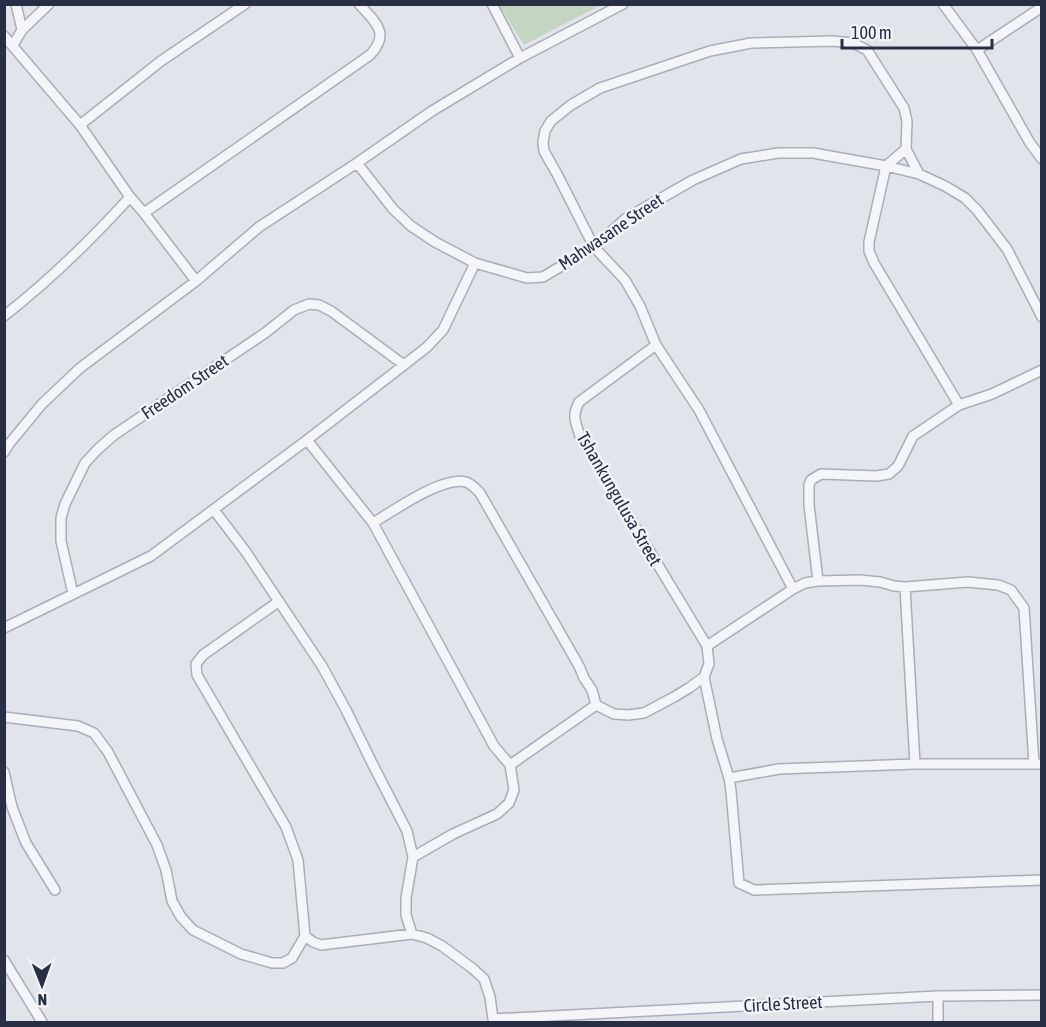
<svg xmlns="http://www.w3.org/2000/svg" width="1046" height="1027" viewBox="0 0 1046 1027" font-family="'Asap Condensed',sans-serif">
<rect width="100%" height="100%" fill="#e1e4eb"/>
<path fill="#c4d5c2" d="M499 5H601L524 45Z"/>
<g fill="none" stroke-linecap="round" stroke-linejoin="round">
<defs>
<path id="minor" d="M16 4 22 30
M492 4 520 58
M943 4 977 50 1030 143 1042 159
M4 36 80 125 130 197 144 213 196 281
M13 45 22 30 49 4
M977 50 1042 7
M80 125 161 61 245 4
M906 149 886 166 869 242V251L874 263 959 405
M357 163 393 209 411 226 435 242 475 263 527 278 543 277 553 271 594 247 625 219 693 180 741 159 778 153H813L886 166 919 174 945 186 965 198 977 210 1007 249 1042 317
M144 213 370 55C391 33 375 22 359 4
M4 316C50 280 91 240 130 197
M656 345 579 402C572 416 575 421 580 436L707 646
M307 440 373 523 494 746 510 765 514 790 509 803 497 814 453 834 413 857
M4 452 9 444 42 404 80 368 196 281 259 227 357 163 432 111 520 58 623 4
M214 510 246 552 322 666 346 710 373 765 407 831 413 857 406 898V915L412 934
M373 523C393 511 442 476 466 482 472 484 476 489 480 493L579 666 584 678 592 690 596 705 614 714 628 715 644 713 674 697 689 688 704 677 709 664 707 646 793 589 805 583 818 581 860 580 880 582 894 586 905 587 968 582 998 585 1011 590 1024 608 1034 764
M818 581 809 505V485L811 480 821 474 876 476 889 474 898 466 913 436 925 428 959 405 992 394 1042 370
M905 587 915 764H1042
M793 589 699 410 656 345 640 306 625 280 594 247 557 174 544 151 543 142 545 131 551 121 571 105 600 88 710 51 751 43 832 41 853 43 867 50 904 108 907 121 906 149 919 174
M73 594 61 541V518L65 504 85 463 98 449 114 435 265 333 294 310 309 304 319 305 331 311 404 365
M4 628 151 556 307 440 404 365 427 347 443 330 475 263
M704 677 717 739 729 778
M4 717 78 726 94 733 108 752 157 845 166 870 172 901 181 917 193 930 241 954 272 963H283L292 958 305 936 298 860 286 827 197 675 196 664 203 655 278 602
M915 764 779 769 729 778 731 791 739 883 754 890 1042 880
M510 765 596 705
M4 772 12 807 26 843 55 890
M305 936 313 942 321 945 412 934 427 938 442 946 472 968 484 979 490 997 493 1019
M4 960 42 1022
M938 996V1022
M494 1022 493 1019 938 996 1042 995"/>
</defs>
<use href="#minor" stroke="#aaadb9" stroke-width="12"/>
<use href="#minor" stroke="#f4f5f9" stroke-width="9"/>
</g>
<g text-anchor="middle" stroke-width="5" stroke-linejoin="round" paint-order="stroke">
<g font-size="18" fill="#282e44" stroke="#f1f3f8">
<text transform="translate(611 232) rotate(-34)" y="6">Mahwasane Street</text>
<text transform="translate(185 387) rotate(-34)" y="6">Freedom Street</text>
<text transform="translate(619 499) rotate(60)" y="6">Tshankungulusa Street</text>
<text transform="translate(783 1004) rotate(-3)" y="6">Circle Street</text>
</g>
</g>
<rect width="1046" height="1027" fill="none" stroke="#282e44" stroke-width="12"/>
<g transform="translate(42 985) rotate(179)" stroke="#f1f3f8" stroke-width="4.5" paint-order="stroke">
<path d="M0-4.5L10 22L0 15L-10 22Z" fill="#282e44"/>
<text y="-9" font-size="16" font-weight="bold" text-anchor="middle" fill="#282e44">N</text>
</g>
<path d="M842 39v9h150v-9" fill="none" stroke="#282e44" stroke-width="3"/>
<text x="851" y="39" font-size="18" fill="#282e44" stroke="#f1f3f8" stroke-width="4.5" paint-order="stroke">100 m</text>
</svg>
